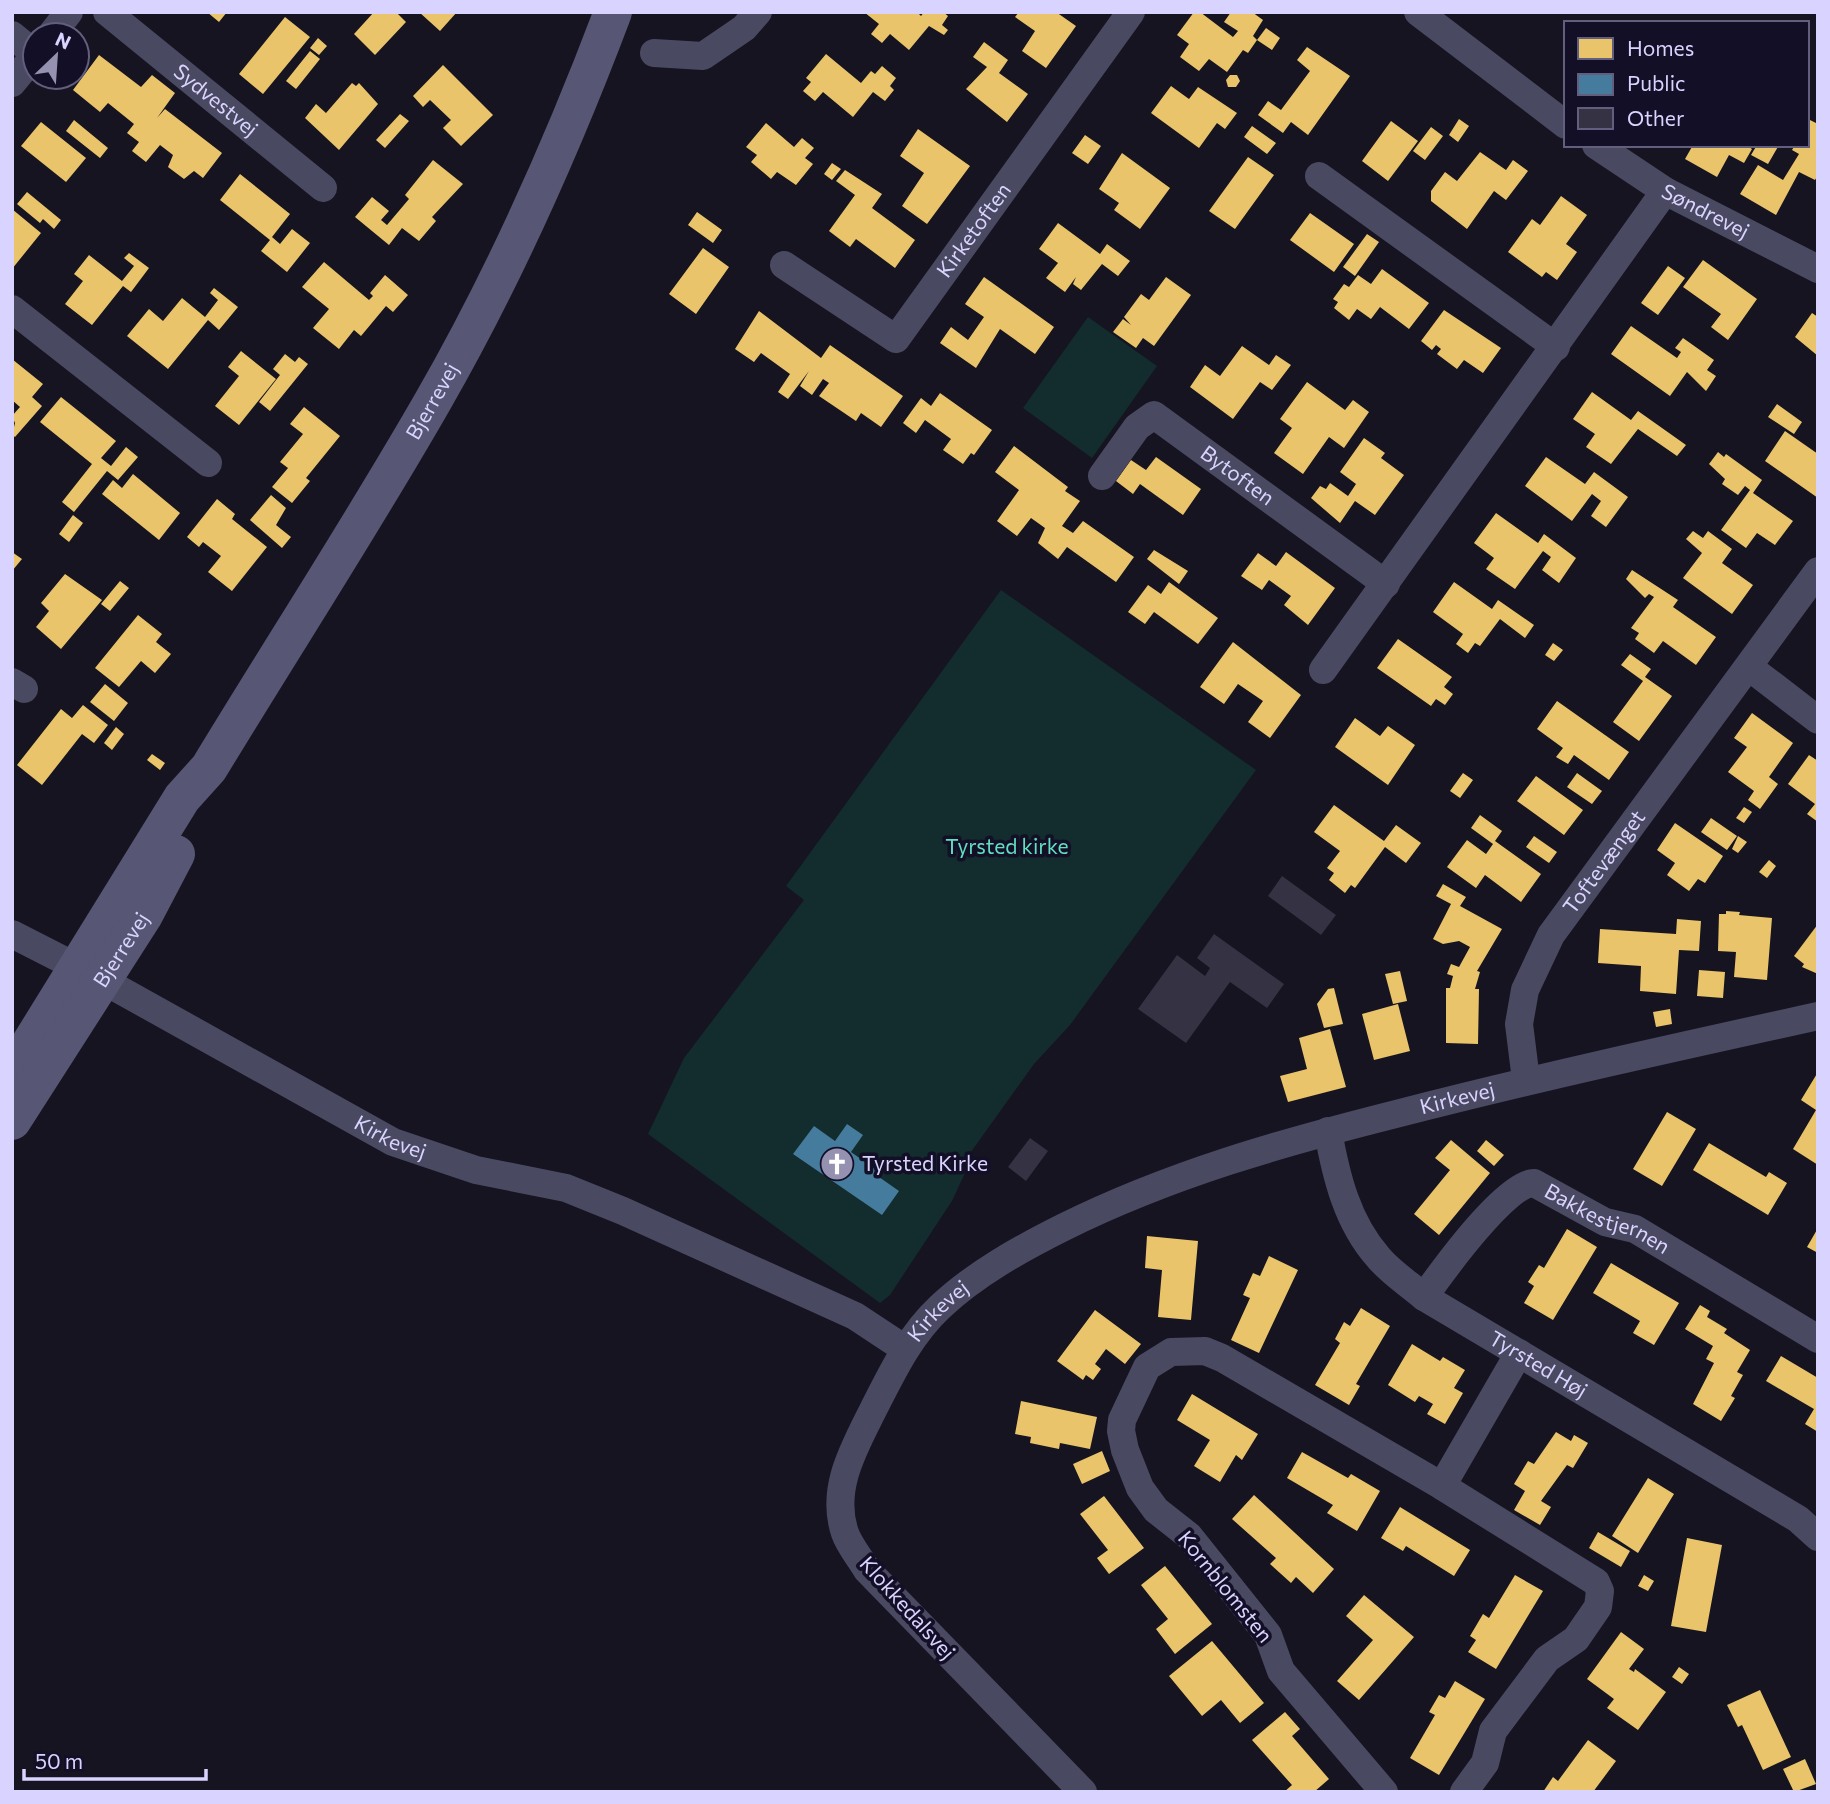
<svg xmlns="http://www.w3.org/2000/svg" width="1830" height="1804" viewBox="0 0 1830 1804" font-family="Commissioner,sans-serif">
<rect width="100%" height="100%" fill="#161421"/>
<path fill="#132c2d" d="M1088 317 1157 366 1092 458 1023 408Z
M1001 590 1256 770 1070 1025 1034 1064 971 1152 965 1173 952 1201 890 1295 880 1303 648 1134 684 1058 804 900 786 886Z"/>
<path fill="#e9c46a" d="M207 12H227L219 22Z
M374 12H396L406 22 375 55 354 34Z
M419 12H457L440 31Z
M864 12H917L921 16 924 12H943L948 16 942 25 948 30 944 35 929 26 909 50 890 34 882 43 871 34 879 24Z
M1019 12H1056L1076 26 1046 68 1022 51 1035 31 1015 17Z
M1194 12H1200L1233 37 1238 31 1224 22 1231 12H1252L1263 20 1253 36 1257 40 1248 53 1243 50 1227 72 1209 59 1199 71 1180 57 1189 44 1177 35Z
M285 17 310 37 263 94 239 74Z
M1266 28 1280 38 1272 50 1257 40Z
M318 38 327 46 319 55 310 48Z
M984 42 1008 60 999 73 1028 94 1007 122 966 89 987 67 973 57Z
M1307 47 1350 76 1308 135 1291 122 1283 133 1258 115 1268 101 1281 110 1310 71 1297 60Z
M310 51 320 59 296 89 286 81Z
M826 54 861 83 871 71 875 74 882 66 896 78 890 86 894 90 885 101 873 92 853 117 823 92 815 101 803 91 811 82 806 78Z
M99 55 141 87 152 75 175 93 157 118 165 109 222 153 203 178 194 171 184 179 168 167 173 155 160 145 146 162 132 151 139 142 127 133 134 124 108 103 100 112 73 90Z
M443 65 493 115 461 146 443 128 451 120 430 100 423 107 413 96Z
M1230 75H1237L1240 81 1236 87H1228L1226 80Z
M352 83 356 86 359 83 378 104 339 150 305 118 316 104 326 113Z
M1171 86 1189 99 1198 87 1237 113 1225 129 1217 123 1199 148 1151 113Z
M400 114 409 121 385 148 376 140Z
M1459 119 1469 126 1458 142 1449 135Z
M1808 119 1818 124V175L1815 180 1799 172 1776 215 1740 194 1758 165 1783 180 1799 154 1792 150 1795 145H1807Z
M74 120 108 148 100 158 66 131Z
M1391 121 1418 141 1388 181 1362 161Z
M41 122 86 158 66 182 21 146Z
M766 123 794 147 802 138 814 148 805 158 813 164 796 185 777 172 771 179 751 162 757 155 746 147Z
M1252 126 1276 143 1267 154 1244 137Z
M1431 127 1443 136 1425 160 1413 151Z
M918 129 970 166 927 224 902 206 924 173 900 156Z
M1085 135 1101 146 1088 164 1072 153Z
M1693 145H1746L1752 149 1744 163 1729 155 1717 177 1685 159Z
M1757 145H1779L1768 164 1751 155Z
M1480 152 1506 170 1513 160 1528 171 1506 200 1494 191 1467 229 1431 201V191L1445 172 1457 181Z
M1122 153 1170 188 1140 229 1114 210 1119 203 1099 189Z
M1248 157 1274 175 1235 229 1209 211Z
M433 160 463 184 432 217 436 221 419 241 402 228 389 245 355 217 372 197 389 211 381 220 387 225 409 199 405 195Z
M832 163 841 169 832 180 824 174Z
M845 170 882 194 872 208 915 240 895 268 856 239 850 247 829 231 855 195 836 181Z
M240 174 290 214 272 237 280 244 292 229 310 243 287 272 261 251 270 240 220 200Z
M27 192 61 220 54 229 43 219 40 223 17 204Z
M1561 196 1587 215 1566 244 1577 252 1557 280 1546 272 1542 277 1508 252 1532 219 1540 225Z
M12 209 41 233 12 269Z
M697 212 722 230 713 243 688 225Z
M1310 213 1354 244 1334 272 1290 240Z
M1058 223 1100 254 1107 244 1130 261 1118 276 1102 264 1081 290 1073 284 1076 277 1065 292 1046 278 1058 263 1039 249Z
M1367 234 1379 242 1355 276 1343 267Z
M703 248 729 267 696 314 669 294Z
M129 253 149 268 131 292 123 286 92 325 65 304 83 281 74 274 89 255 122 281 134 266 124 258Z
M1703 260 1757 299 1728 340 1711 327 1721 314 1683 287Z
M324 262 369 300 373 296 370 293 385 275 408 295 393 312 386 306 361 336 354 330 339 349 313 328 329 309 302 287Z
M1668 266 1685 278 1658 315 1641 303Z
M1382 269 1429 303 1409 329 1380 307 1371 319 1357 309 1349 320 1334 308 1338 302 1333 299 1344 284 1349 287 1358 275 1371 284Z
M984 277 1054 327 1035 354 1000 329 976 368 940 343 951 327 968 340 984 317 965 304Z
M1166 277 1191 295 1154 346 1143 338 1136 348 1113 332 1123 319 1131 325 1124 317 1141 294 1149 300Z
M214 288 238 307 219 330 208 320 168 369 127 336 149 309 163 321 182 298 205 317 218 300 210 293Z
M1444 310 1501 348 1483 373 1464 360 1457 369 1437 354 1441 349 1436 345 1432 350 1421 341Z
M759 311 821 358 830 345 903 396 881 427 861 413 856 421 819 396 829 383 823 379 812 395 800 386 809 371 788 399 778 392 790 374 761 353 754 362 735 349Z
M1812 313 1818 317V356L1795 337Z
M1631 326 1677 358 1681 352 1675 348 1683 338 1714 360 1707 370 1716 376 1706 391 1687 372 1670 396 1611 354Z
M1242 346 1269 365 1276 355 1291 365 1272 390 1260 382 1233 419 1190 387 1205 365 1220 376Z
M241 351 276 379 239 425 215 406 239 376 228 367Z
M285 354 295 362 299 357 308 364 270 411 259 402 280 375 273 369Z
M12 359 43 384 32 397 42 406 15 437 12 435 15 423 12 416 20 407 12 400Z
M1307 382 1345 410 1353 400 1369 412 1344 448 1329 437 1303 474 1274 453 1292 428 1280 419Z
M1592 392 1631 420 1638 411 1686 445 1677 456 1638 429 1611 464 1586 447 1595 434 1573 419Z
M940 393 992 430 974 455 971 453 963 464 943 450 951 439 925 420 916 433 903 423 921 398 931 406Z
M61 397 116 441 101 458 111 466 126 447 138 457 118 480 107 471 74 512 62 502 92 464 40 422Z
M1777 404 1802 422 1794 434 1768 417Z
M304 407 340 436 306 478 310 481 292 503 272 487 288 468 280 462 303 434 290 424Z
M1785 431 1818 454V498L1765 461Z
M1364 438 1385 453 1381 458 1404 475 1375 515 1355 501 1340 523 1311 498 1320 486 1326 489 1330 483 1348 496 1356 484 1340 472Z
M1014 446 1068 487 1065 491 1080 501 1062 526 1073 533 1083 521 1134 557 1116 582 1067 547 1058 559 1038 543 1045 528 1031 518 1017 536 997 521 1019 490 995 472Z
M1718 452 1724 457 1726 454 1762 480 1753 493 1793 521 1775 545 1757 533 1746 548 1721 530 1750 490 1745 486 1738 495 1722 484 1725 479 1709 464Z
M1156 457 1201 489 1183 515 1140 484 1133 494 1116 481 1131 460 1146 470Z
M1546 457 1585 484 1594 472 1628 497 1606 527 1591 516 1601 501 1592 494 1572 521 1525 486Z
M133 474 180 513 159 540 102 494 113 480 122 488Z
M271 495 286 508 276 525 291 537 282 548 250 520Z
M217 499 235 514 232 519 267 547 232 591 208 572 221 556 203 542 199 547 187 537Z
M1496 513 1538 543 1544 534 1576 558 1559 583 1542 570 1551 557 1543 551 1515 589 1486 569 1494 558 1474 543Z
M73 515 83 523 69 542 59 534Z
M1693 531 1703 538 1708 531 1732 549 1722 563 1753 585 1732 614 1683 578 1702 553 1686 539Z
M1154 550 1188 571 1179 584 1147 559Z
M12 552 22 559 12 571Z
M1286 552 1335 588 1308 625 1284 605 1291 596 1269 580 1262 590 1241 576 1258 553 1276 566Z
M1632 570 1678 600 1673 607 1716 637 1696 665 1663 641 1654 653 1635 639 1639 633 1631 628 1654 597 1649 594 1645 598 1626 579Z
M65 574 102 600 61 649 36 627 49 611 41 603Z
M120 581 129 588 110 611 101 604Z
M1169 582 1218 618 1198 644 1154 612 1145 624 1128 612 1148 585 1161 594Z
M1454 582 1492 609 1498 600 1534 625 1525 638 1500 619 1480 646 1475 643 1468 653 1456 644 1463 634 1433 612Z
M138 615 162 634 156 642 171 654 155 673 141 661 119 687 95 668Z
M1398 639 1452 677 1444 687 1453 694 1445 705 1436 699 1431 706 1377 668Z
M1233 642 1301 695 1270 738 1248 722 1263 701 1238 684 1224 704 1200 687Z
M1553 643 1563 650 1554 661 1545 655Z
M1630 654 1651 669 1645 677 1672 696 1639 741 1613 722 1643 681 1621 665Z
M105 684 128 703 114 721 90 702Z
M1557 701 1629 752 1609 780 1574 755 1568 764 1556 757 1563 748 1537 729Z
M83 705 108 725 94 743 82 734 42 785 17 765 61 709 72 718Z
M1752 713 1793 743 1769 777 1778 784 1760 809 1748 800 1754 791 1728 772 1747 747 1734 738Z
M1355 718 1380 736 1388 726 1415 745 1388 785 1335 747Z
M116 727 124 734 112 750 104 743Z
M152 754 165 763 160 770 147 760Z
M1809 755 1818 761V822L1807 814 1815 804 1788 784Z
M1463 773 1473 780 1460 798 1450 791Z
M1577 773 1602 791 1592 804 1567 787Z
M1536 776 1583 810 1564 835 1517 801Z
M1334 805 1384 841 1396 825 1421 843 1406 863 1385 847 1355 888 1351 885 1345 893 1329 880 1334 873 1327 868 1340 851 1314 832Z
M1744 807 1752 812 1744 823 1736 818Z
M1480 815 1502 831 1495 841 1541 874 1521 902 1485 875 1476 888 1447 867 1467 840 1486 854 1493 844 1471 828Z
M1711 818 1737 836 1727 850 1701 832Z
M1675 823 1723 856 1705 883 1698 879 1689 891 1667 875 1675 863 1657 850Z
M1534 836 1557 852 1549 863 1526 847Z
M1738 836 1747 842 1738 853 1732 849Z
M1769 860 1776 866 1767 878 1759 872Z
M1443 884 1466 897 1460 906 1502 929 1477 971 1480 972 1475 989H1479L1478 1044 1446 1043V988H1450L1453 976 1447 974 1451 964 1459 967 1470 947 1459 941 1443 944 1433 939 1451 904 1436 896Z
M1726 911 1740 912 1739 915 1772 918 1767 980 1734 977 1736 952 1718 951 1719 914H1726Z
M1677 919 1701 921 1699 951 1679 950 1676 994 1640 991 1641 966 1598 963 1600 929 1676 934Z
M1818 924V974L1802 967 1804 964 1794 956Z
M1699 970 1725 972 1723 998 1697 996Z
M1400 971 1407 1001 1393 1004 1385 974Z
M1334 988 1343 1024 1324 1028 1317 1004 1328 989Z
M1398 1004 1410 1051 1374 1060 1362 1014Z
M1670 1009 1672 1024 1656 1027 1653 1012Z
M1330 1029 1346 1087 1288 1102 1280 1076 1307 1069 1299 1038Z
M1818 1072V1165L1793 1149 1816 1110 1801 1100Z
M1667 1112 1696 1129 1662 1186 1633 1169Z
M1451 1140 1490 1173 1439 1235 1414 1214 1450 1170 1435 1158Z
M1486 1140 1504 1155 1494 1166 1477 1151Z
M1709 1143 1766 1177 1769 1172 1787 1183 1768 1215 1693 1170Z
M1818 1228V1253L1807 1247Z
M1567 1229 1597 1247 1553 1320 1524 1303 1534 1286 1528 1282 1539 1265 1544 1268Z
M1147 1236 1198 1241 1191 1320 1158 1317 1162 1270 1145 1268Z
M1269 1256 1298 1270 1259 1353 1231 1340 1250 1298 1243 1295 1253 1273 1260 1276Z
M1611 1263 1679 1303 1654 1345 1633 1333 1640 1321 1593 1293Z
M1700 1305 1710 1311 1707 1317 1727 1329 1724 1333 1750 1350 1737 1372 1743 1375 1731 1396 1735 1398 1721 1421 1693 1404 1714 1363 1706 1359 1713 1346 1685 1329Z
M1361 1308 1390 1326 1356 1384 1360 1386 1349 1405 1315 1385 1340 1343 1335 1339 1344 1322 1350 1326Z
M1095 1310 1141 1344 1125 1364 1106 1349 1095 1364 1101 1369 1093 1380 1086 1375 1083 1380 1057 1361Z
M1412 1344 1440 1361 1443 1357 1465 1370 1454 1388 1463 1393 1445 1424 1427 1414 1433 1404 1419 1396 1415 1402 1388 1385Z
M1781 1356 1818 1378V1432L1805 1424 1814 1409 1766 1381Z
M1192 1394 1258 1434 1242 1460 1236 1455 1220 1482 1194 1466 1210 1440 1177 1420Z
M1021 1401 1097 1417 1090 1449 1060 1443 1059 1449 1030 1443 1031 1437 1015 1434Z
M1556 1432 1571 1441 1574 1435 1588 1443 1573 1468 1567 1465 1541 1501 1551 1507 1540 1525 1514 1510 1525 1491 1514 1484 1528 1461 1534 1464Z
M1102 1451 1110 1471 1082 1484 1073 1464Z
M1302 1452 1348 1478 1351 1474 1380 1491 1357 1531 1327 1513 1333 1505 1287 1478Z
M1648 1478 1674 1494 1638 1553 1612 1536Z
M1254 1495 1334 1569 1313 1593 1296 1577 1291 1583 1270 1564 1276 1558 1232 1519Z
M1104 1496 1144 1548 1109 1574 1097 1558 1108 1550 1080 1514Z
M1400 1507 1470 1550 1454 1576 1406 1546 1403 1551 1381 1538Z
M1598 1532 1630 1551 1621 1567 1589 1548Z
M1687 1538 1722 1545 1706 1632 1671 1626Z
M1165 1566 1212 1624 1175 1654 1156 1629 1168 1619 1141 1585Z
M1515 1575 1543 1591 1496 1669 1468 1652 1476 1640 1470 1636 1483 1614 1489 1618Z
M1644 1575 1654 1581 1648 1591 1638 1586Z
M1364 1595 1414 1637 1359 1700 1337 1681 1373 1640 1346 1616Z
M1621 1632 1644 1649 1629 1669 1634 1672 1635 1669 1666 1692 1638 1730 1607 1708 1614 1699 1587 1679Z
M1212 1641 1264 1703 1240 1723 1221 1700 1202 1716 1169 1676Z
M1679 1667 1689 1674 1682 1684 1672 1677Z
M1455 1681 1485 1699 1439 1775 1410 1758 1435 1715 1429 1712 1439 1695 1445 1698Z
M1760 1690 1791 1757 1763 1770 1742 1725 1738 1727 1727 1705Z
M1285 1712 1300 1729 1292 1736 1329 1779 1314 1792H1284L1292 1785 1252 1740Z
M1588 1740 1616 1761 1593 1792H1543L1553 1777 1558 1781Z
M1805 1759 1816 1784 1794 1792 1783 1769Z"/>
<path fill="#457b9d" d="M847 1124 863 1135 851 1152 882 1174 879 1177 899 1191 882 1215 793 1154 814 1126 835 1141Z"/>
<path fill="#343243" d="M1282 876 1336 915 1321 935 1268 896Z
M1214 934 1284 984 1267 1008 1230 982 1186 1043 1138 1009 1177 955 1205 976 1210 968 1197 958Z
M1030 1138 1048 1151 1026 1181 1008 1167Z"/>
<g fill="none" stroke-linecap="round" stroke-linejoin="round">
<g stroke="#4a4962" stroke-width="28">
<path id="s1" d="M107 12 323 188"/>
<path d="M1418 12 1566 125"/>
<path d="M12 35 35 54"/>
<path d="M51 35 69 12"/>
<path d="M654 53 703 56 744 28 758 12"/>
<path d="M12 83 35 55"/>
<path id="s2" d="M1596 145 1665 191 1818 269"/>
<path d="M1319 176 1556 347"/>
<path id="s3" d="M784 265 896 339 1131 12"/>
<path d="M12 309 208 463"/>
<path id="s4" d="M1102 476 1137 427 1154 415 1386 584"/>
<path d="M1749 667 1818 720"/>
<path d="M1323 670 1665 191"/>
<path d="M12 682 24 689"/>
<path id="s5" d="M12 934 104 981 393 1142 476 1170 566 1188 623 1211 855 1316 905 1349"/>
<path id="s6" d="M1526 1080 1519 1024 1525 990 1551 935 1818 571"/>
<path id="s7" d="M1328 1131C1336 1176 1347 1222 1378 1257 1390 1272 1409 1284 1424 1297L1798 1519 1818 1537"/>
<path id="s8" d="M1424 1297C1441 1273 1507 1181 1534 1183L1605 1222 1635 1229 1818 1339"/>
<path d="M1442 1486 1519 1353"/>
<path id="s9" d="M1083 1792 867 1570C860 1558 849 1545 845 1533 830 1489 854 1448 873 1410 892 1373 909 1336 940 1307 975 1274 1020 1249 1064 1227 1171 1174 1281 1143 1396 1114 1536 1078 1677 1047 1818 1016"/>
<path d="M1384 1792 1281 1671 1268 1635 1189 1536 1156 1510 1140 1488 1125 1450 1121 1431 1122 1420 1147 1367 1171 1352 1205 1351 1222 1358 1442 1486 1596 1582 1600 1591 1598 1607 1576 1639 1547 1659 1493 1731 1485 1763 1464 1792"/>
</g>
<g stroke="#575674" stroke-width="38">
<path id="s10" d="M12 1073 182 798 209 768C283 646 362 525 433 401 502 281 564 142 613 12"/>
<path id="s11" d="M12 1121 144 915 176 854"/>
</g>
</g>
<defs>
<symbol id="church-disc" viewBox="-11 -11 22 22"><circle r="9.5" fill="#9591b1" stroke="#130f26"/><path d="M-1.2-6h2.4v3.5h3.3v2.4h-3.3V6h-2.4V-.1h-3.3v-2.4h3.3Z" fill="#fff"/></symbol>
</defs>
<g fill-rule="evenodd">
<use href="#church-disc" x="818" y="1145" width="38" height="38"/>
</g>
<g text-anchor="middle" stroke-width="7" stroke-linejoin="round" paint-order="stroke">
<g font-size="21" fill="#d9d4ff" stroke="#130f26">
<text dy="7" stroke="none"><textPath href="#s1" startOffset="140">Sydvestvej</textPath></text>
<text dy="7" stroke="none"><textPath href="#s2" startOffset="128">Søndrevej</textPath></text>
<text dy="7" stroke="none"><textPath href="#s3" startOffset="268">Kirketoften</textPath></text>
<text dy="7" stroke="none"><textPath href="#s10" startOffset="793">Bjerrevej</textPath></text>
<text dy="7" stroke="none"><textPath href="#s4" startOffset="184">Bytoften</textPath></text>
<text dy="7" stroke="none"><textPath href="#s6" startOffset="242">Toftevænget</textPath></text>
<text dy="7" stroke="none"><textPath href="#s11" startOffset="203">Bjerrevej</textPath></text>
<text dy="7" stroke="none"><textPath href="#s9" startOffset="1169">Kirkevej</textPath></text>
<text dy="7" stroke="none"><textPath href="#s5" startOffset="430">Kirkevej</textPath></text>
<text dy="7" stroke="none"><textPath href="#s8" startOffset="243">Bakkestjernen</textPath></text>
<text dy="7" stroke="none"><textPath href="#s9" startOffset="602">Kirkevej</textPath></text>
<text dy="7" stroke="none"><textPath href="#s7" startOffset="331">Tyrsted Høj</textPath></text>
<text transform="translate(1225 1587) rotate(51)" y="7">Kornblomsten</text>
<text transform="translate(907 1608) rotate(48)" y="7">Klokkedalsvej</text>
</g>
<g font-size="21" fill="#5fe0c0" stroke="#130f26">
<text x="1007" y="854">Tyrsted kirke</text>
</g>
<g font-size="21" fill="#d9d4ff" stroke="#130f26" text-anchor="start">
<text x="862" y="1171">Tyrsted Kirke</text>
</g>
</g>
<rect width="1830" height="1804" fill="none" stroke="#d9d4ff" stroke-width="28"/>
<rect x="1564" y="21" width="245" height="126" fill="#130f26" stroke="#625e7d" stroke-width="2"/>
<rect x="1578" y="38" width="35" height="21" fill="#e9c46a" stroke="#625e7d" stroke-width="2"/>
<text x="1627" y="56" font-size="21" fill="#d9d4ff">Homes</text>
<rect x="1578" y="74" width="35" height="21" fill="#457b9d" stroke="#625e7d" stroke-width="2"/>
<text x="1627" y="91" font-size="21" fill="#d9d4ff">Public</text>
<rect x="1578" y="108" width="35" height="21" fill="#343243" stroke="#625e7d" stroke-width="2"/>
<text x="1627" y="126" font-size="21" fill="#d9d4ff">Other</text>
<g transform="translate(56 56) rotate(25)"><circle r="33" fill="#130f26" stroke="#625e7d" stroke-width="2"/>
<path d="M0-5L12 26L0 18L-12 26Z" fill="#9591b1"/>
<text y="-10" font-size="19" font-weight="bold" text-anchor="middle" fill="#d9d4ff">N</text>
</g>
<path d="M24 1769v10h182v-10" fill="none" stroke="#d9d4ff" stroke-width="3.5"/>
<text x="35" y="1769" font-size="21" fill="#d9d4ff" stroke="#130f26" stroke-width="5" paint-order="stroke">50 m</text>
</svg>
